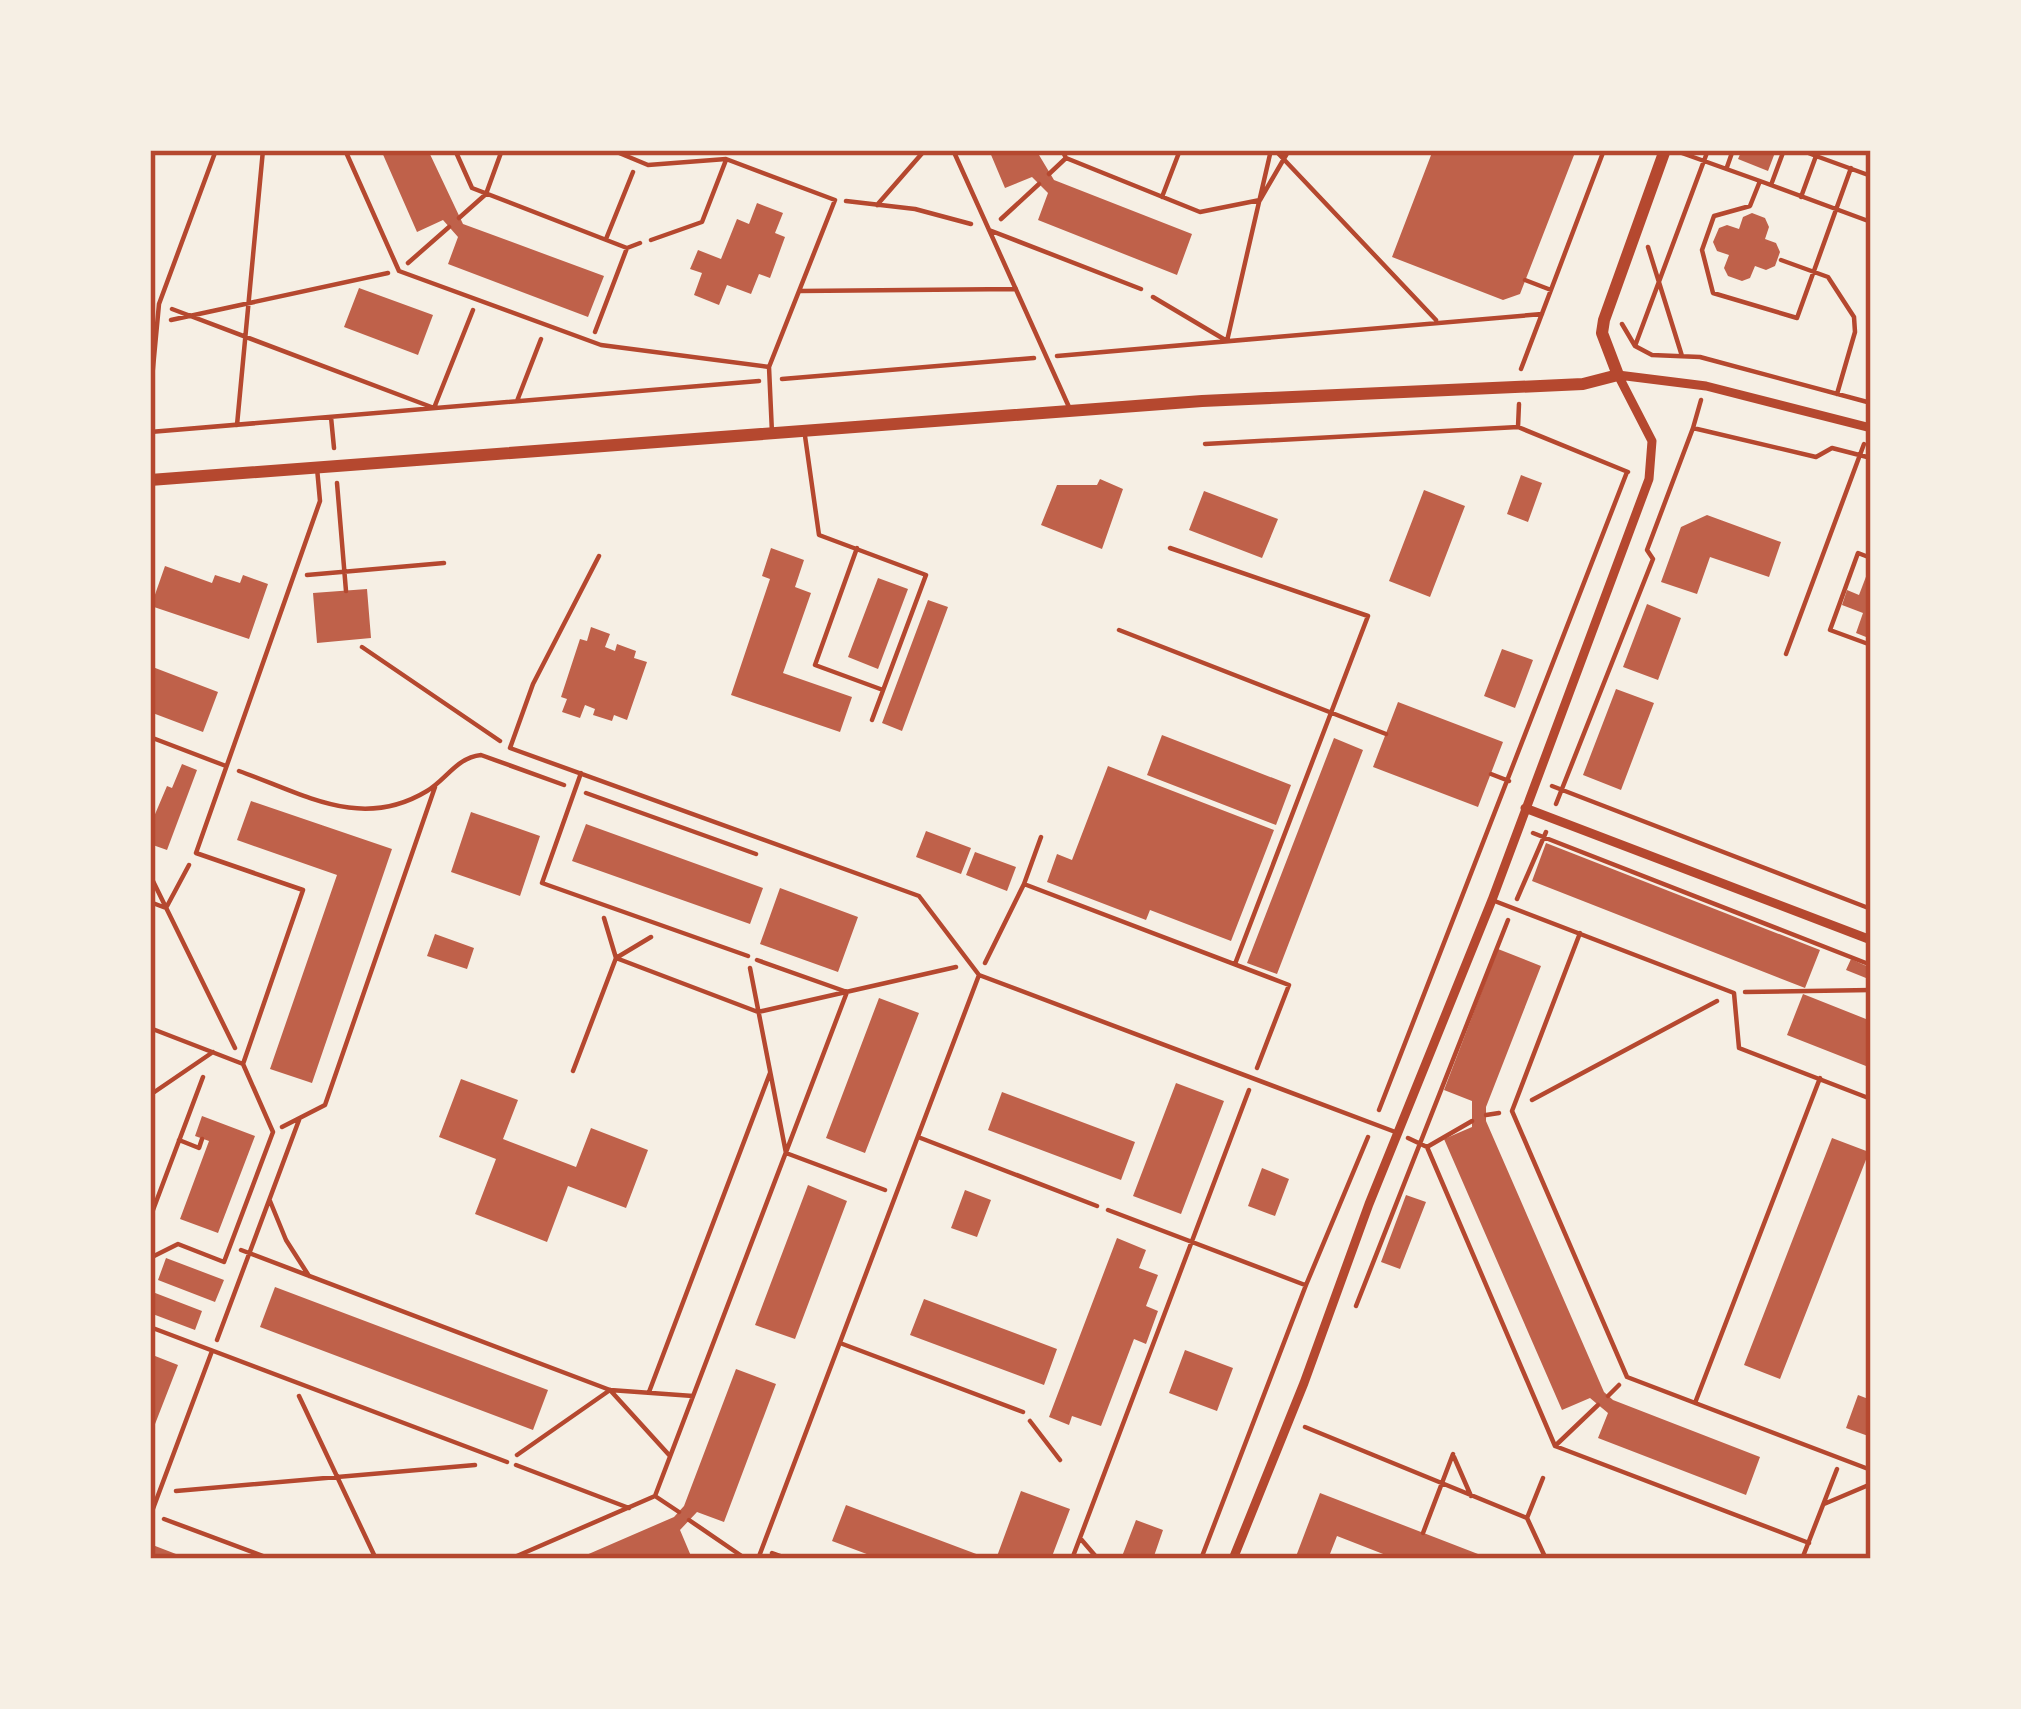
<svg xmlns="http://www.w3.org/2000/svg" width="2021" height="1709" viewBox="0 0 2021 1709" font-family="Manrope,sans-serif">
<rect width="100%" height="100%" fill="#f6efe4"/>
<path fill="#bf614a" d="M381 150H428L463 224 604 276 588 317 448 264 458 237 443 220 417 232Z
M989 150H1036L1054 180 1192 234 1177 275 1038 220 1048 193 1032 177 1005 188Z
M1433 150H1576L1520 294 1503 300 1392 257Z
M1742 150H1776L1768 171 1738 159Z
M757 203 783 213 775 233 785 237 770 278 759 274 751 294 727 285 719 305 694 295 702 273 690 269 698 250 721 259 737 219 749 224Z
M1752 213 1765 218 1769 227 1765 239 1776 243 1780 252 1775 266 1766 270 1755 266 1750 278 1742 281 1728 276 1724 268 1729 255 1717 251 1713 242 1719 228 1727 225 1739 229 1743 217Z
M359 288 433 315 418 355 344 327Z
M1521 475 1542 483 1528 522 1507 514Z
M1100 479 1123 489 1102 549 1041 525 1057 485H1097Z
M1424 490 1465 506 1430 597 1389 581Z
M1204 491 1278 519 1262 558 1189 530Z
M1707 515 1781 542 1769 577 1710 557 1697 594 1661 582 1681 527Z
M771 548 804 560 795 587 811 593 783 673 852 697 840 732 731 695 770 579 762 576Z
M165 566 212 583 215 575 240 583 243 575 268 584 249 639 151 606Z
M1867 574 1871 575V639L1856 633 1863 613 1842 605 1847 590 1859 595Z
M878 578 908 589 878 669 848 657Z
M367 589 371 638 317 643 313 593Z
M928 600 948 607 902 731 882 723Z
M1647 604 1681 618 1658 680 1623 667Z
M591 627 610 634 605 647 615 651 617 644 636 651 634 658 647 662 627 720 614 715 612 721 593 715 595 709 585 705 580 718 562 712 567 699 561 697 580 639 587 641Z
M1502 649 1533 660 1515 708 1484 696Z
M150 666 218 692 203 732 150 712Z
M1616 689 1654 703 1621 790 1583 775Z
M1398 702 1503 742 1478 807 1373 767Z
M1162 735 1291 785 1276 825 1147 775Z
M1334 738 1363 750 1277 974 1247 963Z
M182 764 197 770 167 850 150 844V826L167 786 172 788Z
M1108 766 1274 830 1231 941 1150 910 1146 920 1047 882 1057 854 1072 860Z
M251 801 392 849 312 1083 270 1069 337 875 237 840Z
M471 812 540 836 520 896 451 872Z
M586 824 763 888 750 924 572 861Z
M926 831 971 848 961 874 916 857Z
M1546 843 1820 950 1805 988 1532 881Z
M975 852 1016 867 1007 891 966 875Z
M780 888 858 917 838 972 760 944Z
M435 934 474 948 467 969 427 956Z
M1498 949 1541 966 1486 1107V1121L1604 1392 1613 1400 1760 1457 1746 1495 1598 1438 1608 1413 1590 1398 1562 1410 1444 1139 1472 1127V1101L1444 1090Z
M1851 959 1871 968V980L1846 970Z
M1803 994 1871 1021V1068L1787 1035Z
M879 998 919 1013 865 1153 826 1138Z
M461 1079 518 1100 503 1139 576 1167 591 1128 648 1150 626 1208 568 1186 547 1242 475 1214 496 1159 439 1137Z
M1176 1083 1224 1101 1181 1214 1133 1196Z
M1002 1092 1135 1142 1121 1180 988 1130Z
M202 1116 255 1136 218 1233 180 1219 209 1141 195 1136Z
M1832 1138 1869 1152 1780 1379 1744 1365Z
M1262 1168 1289 1179 1275 1216 1248 1206Z
M808 1185 847 1201 795 1339 755 1325Z
M965 1190 991 1200 977 1237 951 1228Z
M1406 1195 1426 1202 1400 1269 1381 1262Z
M1117 1238 1146 1250 1139 1268 1158 1275 1146 1306 1158 1311 1146 1344 1134 1339 1101 1426 1072 1416 1069 1425 1049 1417Z
M166 1258 224 1280 215 1302 158 1280Z
M275 1287 548 1390 533 1430 260 1327Z
M150 1291 202 1311 195 1330 150 1313Z
M924 1299 1057 1349 1044 1385 910 1335Z
M1185 1350 1233 1368 1217 1411 1169 1393Z
M150 1354 178 1365 150 1437Z
M736 1369 776 1384 724 1522 697 1512 680 1530 691 1556 684 1559H577L674 1517 684 1506Z
M1858 1395 1871 1400V1437L1846 1428Z
M1021 1491 1070 1509 1051 1559H996Z
M1320 1493 1491 1559H1396L1337 1536 1328 1559H1295Z
M846 1505 979 1555 978 1559H880L832 1541Z
M1136 1520 1163 1530 1153 1559H1121Z
M150 1544 189 1559H150Z"/>
<g fill="none" stroke-linecap="round" stroke-linejoin="round">
<path stroke="#b5482f" stroke-width="4.5" d="M455 150 472 188 627 248 640 243
M1062 150 1066 158 1200 212 1260 200 1289 150
M1275 150 1436 320
M1801 150 1816 156 1801 197
M1679 152 1760 181 1750 206 1714 216 1702 250 1713 293 1797 318 1851 168
M1816 156 1871 176
M1727 167 1733 150
M1049 174 1066 158
M1760 181 1871 222
M1771 185 1784 150
M1162 197 1180 150
M846 201 915 209 971 224
M877 205 925 150
M459 218 486 194 502 150
M1001 219 1039 184
M606 239 633 172
M1648 247 1682 356
M1781 260 1828 277 1854 317 1855 332 1837 394
M408 263 449 227
M1525 280 1551 290
M1153 297 1227 341 1271 150
M172 309 434 408 473 310
M171 320 388 273
M1622 324 1635 346 1652 355 1700 357 1871 403
M595 332 627 248
M1635 346 1708 150
M1057 356 1542 314
M1521 369 1604 150
M782 379 1034 358
M1701 400 1693 428 1816 457 1832 448 1871 458
M517 401 541 339
M331 417 334 448
M237 425 263 150
M1518 427 1519 404
M150 432 759 381
M1205 444 1518 427 1628 472
M337 483 346 591
M1170 548 1368 616 1235 964
M1871 558 1858 553 1830 630 1871 645
M307 575 444 563
M1119 630 1386 734
M362 647 500 741
M1786 654 1864 444
M239 771C304 794 361 831 427 791 447 779 456 758 481 755L564 785
M1491 774 1509 781
M1552 786 1871 909
M586 793 756 854
M1556 804 1653 559 1647 550 1693 428
M1533 833 1871 965
M150 875 235 1048
M1024 884 1289 985 1257 1068
M1517 899 1546 832
M150 902 166 908 189 865
M604 918 616 958
M616 958 758 1012 956 967
M985 963 1024 884 1041 837
M750 968 786 1153 885 1190
M1745 992 1871 990
M573 1071 616 958 651 937
M1532 1100 1717 1001
M1379 1110 1627 472
M1486 1115 1499 1113
M282 1127 325 1105 435 787
M1408 1138 1427 1147 1555 1446 1809 1543
M179 1140 199 1148 202 1139
M1427 1147 1472 1121
M270 1201 286 1240 309 1276
M1108 1210 1305 1285
M150 1218 203 1077
M241 1250 610 1390 693 1396
M1356 1306 1508 920
M217 1340 299 1120
M610 1390 670 1456
M649 1392 770 1073
M299 1396 376 1559
M1608 1396 1619 1385
M1030 1421 1060 1460
M1305 1427 1527 1518
M1555 1446 1598 1405
M517 1455 610 1390
M1454 1457 1471 1496
M516 1465 629 1508
M1543 1478 1527 1518 1546 1559
M176 1491 475 1465
M655 1496 679 1512
M1824 1504 1871 1484
M164 1519 271 1559
M689 1520 746 1559
M1423 1533 1453 1454
M1080 1538 1098 1559
M772 1553 789 1559
M510 1559 655 1496 847 992 757 960
M1072 1559 1249 1090
M1201 1559 1306 1285 1368 1137
M1802 1559 1837 1469"/>
<path stroke="#b5482f" stroke-width="4.5" d="M345 150 399 271 601 345 769 367
M612 150 648 165 726 159 835 200 769 367 772 433
M953 150 1069 407
M989 230 1141 289
M651 240 702 222 726 160
M800 291 1016 289
M150 400 159 304 216 150
M805 436 819 535 926 575 872 720
M857 548 815 665 883 690
M599 556 533 684 510 748 919 896 979 975 1398 1133
M150 737 226 766
M581 773 542 883 748 956
M1492 900 1734 993 1739 1048 1871 1099
M1580 933 1512 1111 1627 1377 1871 1470
M150 1028 243 1064
M150 1095 213 1052
M918 1137 1097 1206
M150 1258 178 1244 224 1262 273 1132 243 1064 303 890 196 853 320 501 317 468
M150 1327 507 1462
M840 1343 1023 1412
M1695 1403 1820 1078
M151 1514 212 1351
M758 1559 979 975"/>
<path stroke="#b5482f" stroke-width="9" d="M1618 375 1706 386 1871 428
M1525 808 1871 940
M1233 1559 1304 1383 1369 1204 1492 900 1649 479 1652 441 1618 375"/>
<path stroke="#b5482f" stroke-width="12" d="M150 480 1202 401 1583 384 1618 375 1602 333 1604 320 1665 150"/>
</g>
<rect width="2021" height="1709" fill="none" stroke="#f6efe4" stroke-width="306"/>
<rect x="153" y="153" width="1715" height="1403" fill="none" stroke="#b5482f" stroke-width="4.5"/>
</svg>
